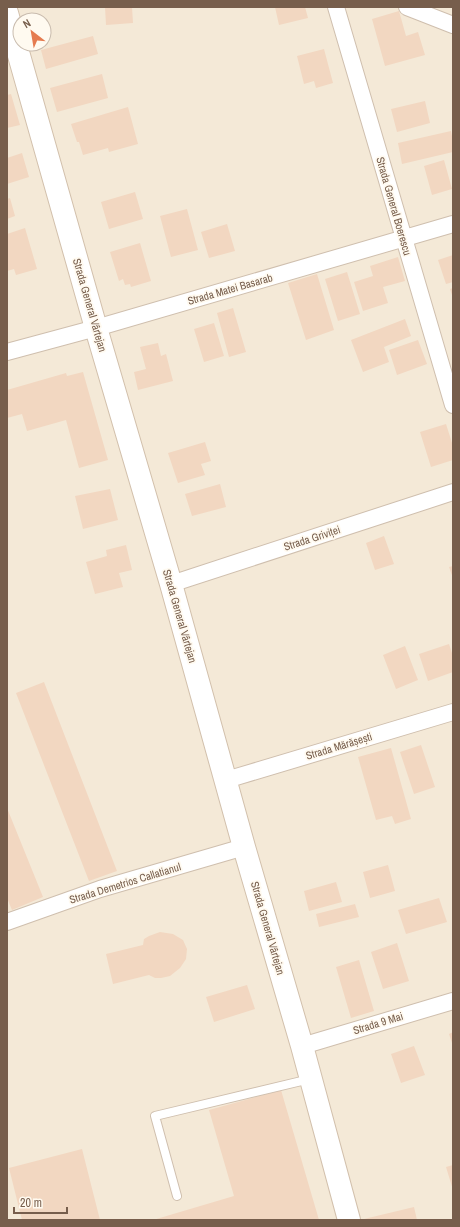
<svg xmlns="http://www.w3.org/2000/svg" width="460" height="1227" viewBox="0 0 460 1227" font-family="'Archivo Narrow',sans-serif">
<rect width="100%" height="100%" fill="#fcf6e9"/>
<path fill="#f4e9d7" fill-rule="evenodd" d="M7 7H453V1220H7ZM20 20H44V44H20Z"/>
<path fill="#f2d7c1" d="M105 7H132L133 23 106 25Z
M275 7H305L308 18 279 25Z
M399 11 406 36 418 32 425 55 385 66 372 19Z
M93 36 98 54 46 69 41 50Z
M324 49 333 83 316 88 314 81 304 84 297 56Z
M102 74 108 98 57 112 50 88Z
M11 94 20 125 7 128V95Z
M425 101 430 123 397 132 391 109Z
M128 107 138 144 109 152 108 148 83 155 79 142H77L71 124Z
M451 131 453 141V152L402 164 398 143Z
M22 153 29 177 7 184V158Z
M444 160 452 189 432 195 424 166Z
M135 192 143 219 109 229 101 202Z
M10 198 15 216 7 219V199Z
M187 209 198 250 171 257 160 216Z
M227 224 235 251 209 258 201 232Z
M25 228 37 269 16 275 14 269 7 271V234Z
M140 243 151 281 131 287 130 284 125 285 123 279 119 281 110 252Z
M453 255V282L446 284 438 260Z
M398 257 405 281 383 287 388 303 363 311 354 282 373 276 370 266Z
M347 272 360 314 338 321 325 279Z
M317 274 334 330 306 340 288 283Z
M453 288V298L450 289Z
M233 308 246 352 229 357 217 313Z
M405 319 411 336 384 347 389 362 363 372 351 340Z
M214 323 224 356 204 362 194 329Z
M418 340 427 364 397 375 389 350Z
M158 343 161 356 166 354 173 381 138 390 134 372 146 369 140 347Z
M83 372 108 460 79 468 66 420 27 431 22 414 7 418V390L66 373 67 376Z
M446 424 453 446V460L431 467 420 432Z
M205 442 211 461 201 464 205 475 178 483 168 453Z
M220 484 226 507 192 516 185 494Z
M110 489 118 520 83 529 75 496Z
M384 536 394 564 375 570 366 543Z
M126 545 132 570 119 573 123 587 95 594 86 562 107 556 106 550Z
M453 566V578L449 567Z
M449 644 453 656V672L428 681 419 654Z
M405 646 418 680 396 689 383 655Z
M44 682 117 871 89 881 16 693Z
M421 745 435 787 414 794 400 752Z
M391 748 411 819 395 824 392 816 376 820 358 757Z
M7 808 43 897 12 910 7 898Z
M388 865 395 891 370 898 363 872Z
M336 882 342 902 309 911 304 891Z
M439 898 447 922 406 934 398 910Z
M355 904 359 917 319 927 316 914Z
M160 932 173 934 183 940 187 949 186 959 180 968 170 976 161 978H155L149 975 113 984 106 954 143 945 144 939 149 936Z
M397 943 409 981 383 989 371 952Z
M359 960 374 1011 351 1018 336 967Z
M247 985 255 1009 214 1022 206 997Z
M453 1032V1046L449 1034Z
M414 1046 425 1075 401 1083 391 1054Z
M281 1090 319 1220H153L234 1196 209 1110Z
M82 1149 100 1220H22L9 1168Z
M453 1165V1190L446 1167Z
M414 1207 417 1220H364V1219Z"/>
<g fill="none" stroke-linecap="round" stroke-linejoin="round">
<defs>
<path id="lane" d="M177 1196 155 1116 310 1079"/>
<path id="street" d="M336 7 453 405
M407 7 453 25
M7 352 96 328 453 224
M171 584 453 492
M226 780 453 712
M7 922 100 889 244 847
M302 1046 453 1001"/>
<path id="secondary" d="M7 13 96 328 171 584 244 847 302 1046 349 1220"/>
</defs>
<use href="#lane" stroke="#cfbfae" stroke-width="10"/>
<use href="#street" stroke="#cfbfae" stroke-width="18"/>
<use href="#secondary" stroke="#d2c0ac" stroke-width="24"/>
<use href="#lane" stroke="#fff" stroke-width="8"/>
<use href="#street" stroke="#fff" stroke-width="16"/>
<use href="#secondary" stroke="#fff" stroke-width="22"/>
</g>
<g text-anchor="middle" stroke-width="3.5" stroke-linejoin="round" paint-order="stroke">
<g font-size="11" fill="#775e4c" stroke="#fffaf0">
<text transform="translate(394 206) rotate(74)" y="4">Strada General Boerescu</text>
<text transform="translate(230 289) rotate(-16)" y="4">Strada Matei Basarab</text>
<text transform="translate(90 305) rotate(74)" y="4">Strada General Vârtejan</text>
<text transform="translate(312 538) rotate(-18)" y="4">Strada Griviței</text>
<text transform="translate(180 616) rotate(74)" y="4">Strada General Vârtejan</text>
<text transform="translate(339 746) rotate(-17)" y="4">Strada Mărășești</text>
<text transform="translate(125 883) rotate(-17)" y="4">Strada Demetrios Callatianul</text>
<text transform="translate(268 928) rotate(74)" y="4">Strada General Vârtejan</text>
<text transform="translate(378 1023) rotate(-17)" y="4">Strada 9 Mai</text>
</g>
</g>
<rect width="460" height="1227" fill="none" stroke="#775e4c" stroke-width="16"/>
<g transform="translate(32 32) rotate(329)"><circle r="19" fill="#fffaf0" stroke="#c9bcae"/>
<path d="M0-3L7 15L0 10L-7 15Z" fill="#e57b4f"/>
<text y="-6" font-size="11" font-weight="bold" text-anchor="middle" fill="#775e4c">N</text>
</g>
<path d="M14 1207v6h53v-6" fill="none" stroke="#775e4c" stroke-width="2"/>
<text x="20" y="1207" font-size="12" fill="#775e4c" stroke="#fffaf0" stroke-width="3" paint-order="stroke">20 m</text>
</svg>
